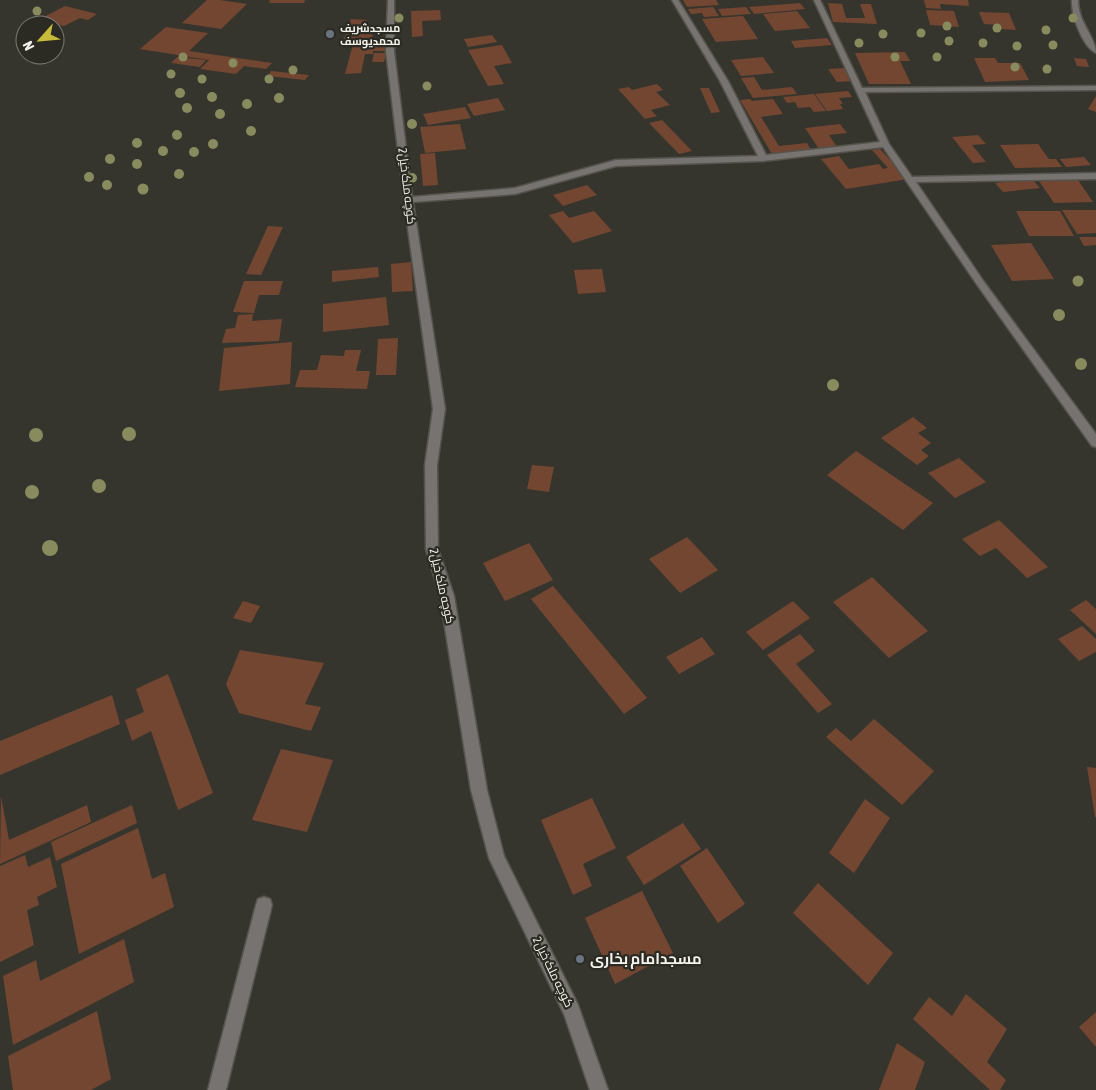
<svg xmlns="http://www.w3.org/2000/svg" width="1096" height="1090" viewBox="0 0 1096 1090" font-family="'Asap Condensed',Cairo,sans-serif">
<rect width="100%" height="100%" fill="#36352d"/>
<path fill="#734632" d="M207 0H220L247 4 221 29 182 23Z
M270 0H305L304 3H269Z
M683 0H716L719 5 687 7Z
M924 0H968L969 6 940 4 941 9 926 8Z
M800 3 805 9 754 14 749 7Z
M828 3 842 4 846 18H865L860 4H871L877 24 833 22Z
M65 6 97 14 88 20 80 18 64 26 40 19Z
M713 7 719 16 704 17 702 13 691 14 688 9Z
M746 7 751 14 722 16 718 9Z
M440 10 441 20 422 21 423 36 412 37 411 11Z
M926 10 954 11 959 27 930 25Z
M797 11 810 28 775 31 763 14Z
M979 12 1009 13 1016 30 1001 29 999 25 984 24Z
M743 16 758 39 716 42 702 19Z
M351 19 367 20 362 33H373L371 39H377L376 44H389L387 51H373V54H365L361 73 345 74 353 44H342Z
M166 27 208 33 189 51 272 63 266 69 244 66 236 74 200 69 209 60 140 49Z
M492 35 497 42 468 47 464 39Z
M827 38 832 45 795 48 791 41Z
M502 45 512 63 494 66 504 84 488 86 468 50Z
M905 52 910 61H900L911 84H869L855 53Z
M374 53H386L384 62H372Z
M177 57 206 60 200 67 171 63Z
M763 57 774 73 741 76 731 60Z
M974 58H995L998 63H1020L1029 80 985 82Z
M1074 58 1086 59 1089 67 1077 66Z
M845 68 853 81 837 82 828 69Z
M271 71 309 75 305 80 268 76Z
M754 77 762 90 792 87 797 94 753 98 741 78Z
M657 84 663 90 656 92 670 105 651 110 657 116 645 119 618 89 629 87 632 90Z
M700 88H709L720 112 711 113Z
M848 91 852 97 839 98 843 104H840L843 109 827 111 815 94Z
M814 94 826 111 814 112 810 107 798 108 795 102 787 103 783 97Z
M1096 96V112L1088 109Z
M498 98 505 110 474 116 467 104Z
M750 99 752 101 773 99 783 114 761 117 779 146 807 143 811 150 772 154 740 100Z
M465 107 471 118 428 125 423 114Z
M662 120 692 151 679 154 649 123Z
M460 124 466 149 425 153 420 127Z
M840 124 847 133 829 135 839 150 821 152 805 128Z
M978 135 986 144 972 145 986 162 973 163 952 137Z
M1038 144 1049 159H1056L1062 167 1015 168 1000 145Z
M880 149 908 179 846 189 821 159 839 156 849 169 879 164 883 169 888 168 872 150Z
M435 153 438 185 423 186 420 154Z
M1084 157 1091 165 1066 167 1060 159Z
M1032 179 1040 188 1003 192 995 183Z
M1078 180 1093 202 1054 203 1039 181Z
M587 185 597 195 563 206 553 195Z
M1062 210H1096V233L1077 234Z
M563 211 569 218 594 211 612 231 573 243 549 215Z
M1016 211H1060L1074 236H1029Z
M268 226 283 227 261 275 246 274Z
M1079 237H1096V245L1084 246Z
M1031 243 1054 279 1012 281 991 245Z
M411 262 413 291 392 292 391 264Z
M378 267 379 277 332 282V271Z
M602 269 606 292 578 294 574 270Z
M244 281H283L279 295H259L254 313 233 312Z
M386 297 389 325 323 332V304Z
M253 314 252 321 282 319 279 341 222 343 226 329 235 328 238 315Z
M398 338 396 375H376L378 339Z
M292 342 290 384 219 391 224 348Z
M345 350H361L356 371H370L367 389 295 387 300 370H317L321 355 344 356Z
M913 417 927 428 918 433 931 443 921 450 929 456 917 465 881 438Z
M856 451 933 503 903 530 827 475Z
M959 458 986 482 955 498 928 473Z
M532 465 554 467 549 492 527 489Z
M999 520 1048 567 1027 578 996 548 980 556 962 539Z
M687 537 718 570 680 593 649 559Z
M529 543 553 580 505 601 483 563Z
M872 577 928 631 889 658 833 602Z
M553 586 647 698 624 714 531 599Z
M1086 600 1096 609V634L1070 610Z
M243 601 260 606 251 623 233 618Z
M793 601 810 618 763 650 746 632Z
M1082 626 1096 639V652L1079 661 1058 639Z
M800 634 815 651 796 664 832 704 818 713 767 655Z
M702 637 715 654 679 674 666 657Z
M240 650 324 663 305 704 321 707 311 731 239 713 226 684Z
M168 674 213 793 178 810 151 731 132 741 125 720 144 712 136 689Z
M112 695 120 724 0 775V741Z
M874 719 934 771 902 805 826 737 836 728 851 741Z
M281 749 333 760 307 832 252 820Z
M1087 767 1096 768V817H1095Z
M1 796 9 840 87 805 91 822 0 864Z
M592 798 616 848 583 864 592 886 573 895 541 820Z
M865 799 890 818 854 873 829 853Z
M132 805 137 823 56 861 51 842Z
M683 823 701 849 644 885 626 857Z
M138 828 152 879 165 873 174 907 79 954 61 864Z
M707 848 745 904 718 923 680 866Z
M25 855 28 867 50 857 57 887 37 897 39 905 27 910 34 945 0 962V866Z
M818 883 893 953 868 985 793 913Z
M642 891 673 953 615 984 585 918Z
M124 939 134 982 13 1045 3 976 36 960 40 981Z
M966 994 1007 1029 987 1062 1006 1080 1000 1090H990L913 1019 929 997 952 1016Z
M97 1011 111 1079 91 1090H13L8 1056Z
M1096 1012V1047L1079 1027Z
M897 1043 925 1062 915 1090H879Z"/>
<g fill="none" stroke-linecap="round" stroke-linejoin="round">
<defs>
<path id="street" d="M388 0H394V51L412 197 515 188 616 160 758 156 720 81 672 0H678L728 81 766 155 880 142 814 0H820L862 88 1096 86V90L865 92 889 144 912 177 1096 173V179L916 182 984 282 1096 434V447L1092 446 978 286 883 147 763 161 616 166 515 194 413 202 445 409 437 465 438 549 454 596 487 790 504 856 578 1005 608 1090H590L564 1014 489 858 471 790 440 596 426 549 425 465 433 409 404 200 386 51Z
M1072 0H1078C1078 23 1096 37 1096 53 1082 46 1071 15 1072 0Z
M264 897 270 899 272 905 226 1090H208L256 905 258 899Z"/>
</defs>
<use href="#street" stroke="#54534c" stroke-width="3"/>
<use href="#street" fill="#777370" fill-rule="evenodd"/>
</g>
<g fill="#888b5e">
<circle cx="37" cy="11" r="4.5"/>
<circle cx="399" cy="18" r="4.5"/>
<circle cx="1073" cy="18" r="4.5"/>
<circle cx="947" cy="26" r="4.5"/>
<circle cx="997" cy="28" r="4.5"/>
<circle cx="1046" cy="30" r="4.5"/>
<circle cx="921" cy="33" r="4.5"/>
<circle cx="883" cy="34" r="4.5"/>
<circle cx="949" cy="41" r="4.5"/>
<circle cx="859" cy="43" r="4.5"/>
<circle cx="983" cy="43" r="4.5"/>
<circle cx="1053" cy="45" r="4.5"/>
<circle cx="1017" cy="46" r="4.5"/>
<circle cx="183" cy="57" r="4.5"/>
<circle cx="895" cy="57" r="4.5"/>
<circle cx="937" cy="57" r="4.5"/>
<circle cx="233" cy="63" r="4.5"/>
<circle cx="1015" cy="67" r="4.5"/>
<circle cx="1047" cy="69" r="4.5"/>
<circle cx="293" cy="70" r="4.5"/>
<circle cx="171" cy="74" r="4.5"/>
<circle cx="202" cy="79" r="4.5"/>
<circle cx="269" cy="79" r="4.5"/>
<circle cx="427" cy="86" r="4.5"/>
<circle cx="180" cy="93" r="5"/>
<circle cx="212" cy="97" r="5"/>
<circle cx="279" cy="98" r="5"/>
<circle cx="247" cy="104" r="5"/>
<circle cx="187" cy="108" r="5"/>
<circle cx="220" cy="114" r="5"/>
<circle cx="412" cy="124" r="5"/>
<circle cx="251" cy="131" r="5"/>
<circle cx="177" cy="135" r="5"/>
<circle cx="137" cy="143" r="5"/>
<circle cx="213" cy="144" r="5"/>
<circle cx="163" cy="151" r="5"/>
<circle cx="194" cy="152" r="5"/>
<circle cx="110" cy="159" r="5"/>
<circle cx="137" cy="164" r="5"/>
<circle cx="179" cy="174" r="5"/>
<circle cx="89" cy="177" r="5"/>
<circle cx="412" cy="178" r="5"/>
<circle cx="107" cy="185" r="5"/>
<circle cx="143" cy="189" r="5.5"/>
<circle cx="1078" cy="281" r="5.5"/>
<circle cx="1059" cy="315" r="6"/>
<circle cx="1081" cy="364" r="6"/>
<circle cx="833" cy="385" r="6"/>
<circle cx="129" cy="434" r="7"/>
<circle cx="36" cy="435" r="7"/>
<circle cx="99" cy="486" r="7"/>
<circle cx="32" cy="492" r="7"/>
<circle cx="50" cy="548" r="8"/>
</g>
<g fill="#6b7280" stroke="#2c2b23" stroke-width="2">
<circle cx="330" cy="34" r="5"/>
<circle cx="580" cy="959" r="5"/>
</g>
<g text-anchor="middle" stroke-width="4.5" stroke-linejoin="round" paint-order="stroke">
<g font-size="11" font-weight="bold" fill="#f4f3ee" stroke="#2c2b23" text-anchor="start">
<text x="340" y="32">مسجدشریف<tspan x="340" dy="13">محمدیوسف</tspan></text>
</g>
<g font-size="12" fill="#f4f3ee" stroke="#2c2b23">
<text transform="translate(407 186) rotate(83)" y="4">کوچه ملک خیل2</text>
<text transform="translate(442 586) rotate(77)" y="4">کوچه ملک خیل2</text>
<text transform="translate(553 972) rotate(64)" y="4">کوچه ملک خیل2</text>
</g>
<g font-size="15" font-weight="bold" fill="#f4f3ee" stroke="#2c2b23" text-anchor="start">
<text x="590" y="964">مسجدامام بخاری</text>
</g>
</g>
<g transform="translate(40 40) rotate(243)"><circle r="24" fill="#2c2b23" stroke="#7c7b74"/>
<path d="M0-4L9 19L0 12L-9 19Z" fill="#c8bb3b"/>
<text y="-8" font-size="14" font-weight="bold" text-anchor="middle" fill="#f4f3ee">N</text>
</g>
</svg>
